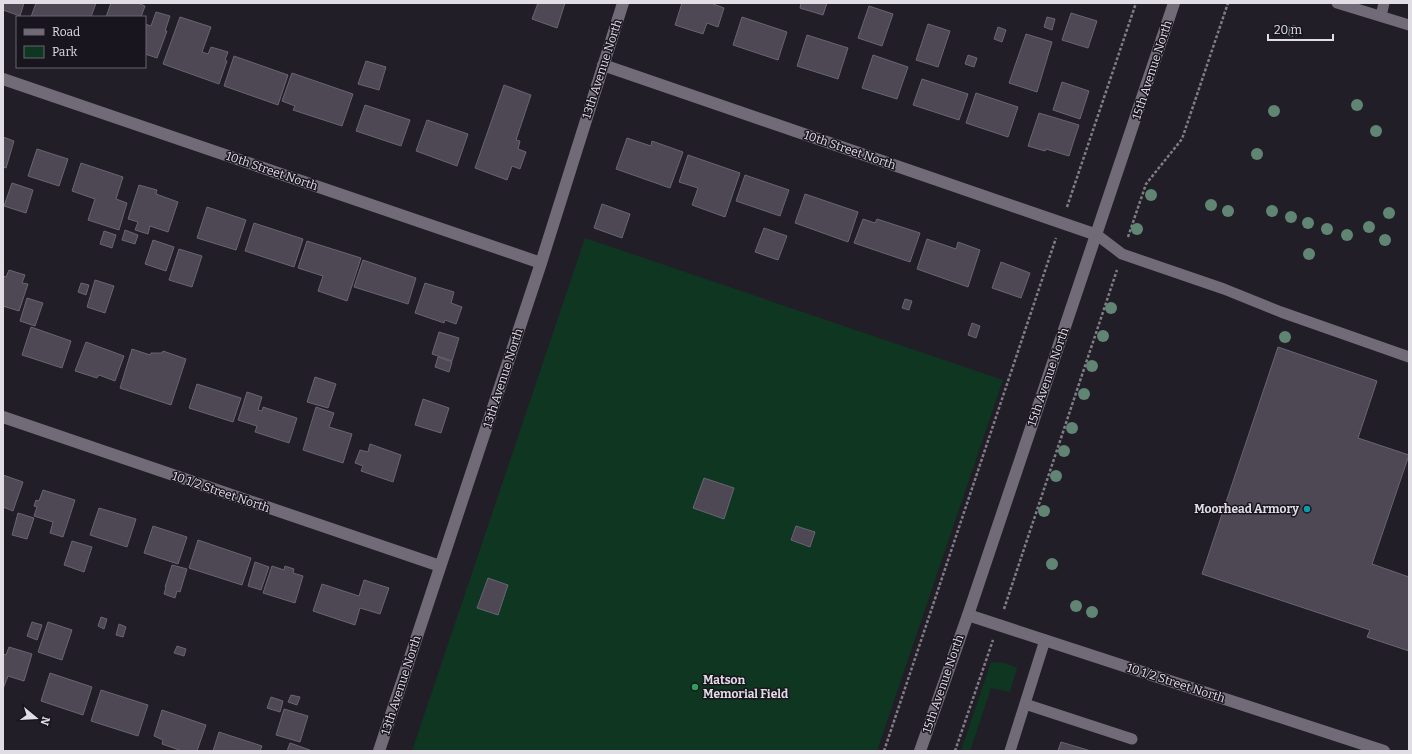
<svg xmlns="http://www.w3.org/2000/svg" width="1412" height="754" viewBox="0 0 1412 754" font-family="Bitter,serif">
<rect width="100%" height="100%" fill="#221e28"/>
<path fill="#0e3621" d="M585 238 1003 380 877 751H412Z
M991 662 1005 663 1017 668 1010 692 991 688 970 751H961Z"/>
<path fill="#4d4854" stroke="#696471" d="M3 3H24L20 16 3 10Z
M36 3H96L91 17H31Z
M111 3H138L145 6 141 17H106Z
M538 3H565L557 28 532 19Z
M682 3H714L713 4 724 8 718 27 707 23 703 34 675 25Z
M801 3H827L823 15 800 8Z
M869 6 893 14 882 46 858 38Z
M156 12 170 16 165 31H167L157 58 145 54V24L151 26Z
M1071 13 1097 21 1088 48 1062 40Z
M180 17 211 27 202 52 208 54 211 47 228 52 225 60 227 61 219 84 163 64Z
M742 17 787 32 778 60 733 45Z
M1047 17 1055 19 1052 30 1044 27Z
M928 24 950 31 938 67 916 60Z
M998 27 1006 30 1002 42 994 39Z
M1026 34 1052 42 1037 92 1009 83Z
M807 35 848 48 838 79 797 66Z
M873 55 908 67 897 99 862 88Z
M968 55 977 58 974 67 965 64Z
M234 56 288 75 278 105 224 86Z
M366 61 386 67 379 90 358 84Z
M292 73 353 94 342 126 293 110 295 106 282 101Z
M922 79 968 94 959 120 913 105Z
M1062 82 1089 91 1080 119 1053 110Z
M504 85 531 95 516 140 520 141 518 149 526 152 520 169 512 166 507 180 475 168Z
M976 93 1018 107 1008 137 966 123Z
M365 105 410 120 401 146 356 131Z
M1039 113 1079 125 1069 156 1046 149 1045 151 1028 146Z
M427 120 468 134 457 166 416 151Z
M3 137 14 141 6 168 3 167Z
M627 138 651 146 652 141 683 152 670 188 616 169Z
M37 149 68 159 59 186 28 176Z
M688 155 740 173 725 217 692 205 698 188 679 182Z
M81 163 123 177 116 199 127 203 119 230 88 220 95 199 72 191Z
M745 175 789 190 780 216 736 201Z
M12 183 33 190 26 213 4 206Z
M139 185 157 190 156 194 178 202 168 232 150 226 148 234 135 230 138 222 128 219Z
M805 194 858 212 848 242 795 223Z
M602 204 630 214 622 238 594 228Z
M207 207 246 220 236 250 197 238Z
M863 219 875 223 877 219 920 233 910 262 854 243Z
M254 223 303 239 294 267 245 251Z
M764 228 787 236 778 260 755 252Z
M125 230 138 235 135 244 122 240Z
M104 231 116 235 112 248 100 244Z
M927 239 956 249 958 242 980 250 968 287 917 269Z
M153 240 174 247 166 271 145 264Z
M307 241 361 258 347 301 318 291 323 276 298 268Z
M179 249 202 256 192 287 169 280Z
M363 260 416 278 408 304 354 287Z
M1001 262 1030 273 1021 298 992 288Z
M9 270 25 275 22 283 28 284 19 311 3 306V276L6 277Z
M95 280 114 286 105 313 87 307Z
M81 283 89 285 86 295 78 292Z
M425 283 454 292 451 303 462 307 456 324 445 320 444 323 415 313Z
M27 298 43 303 35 326 20 321Z
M905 299 912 301 909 310 902 308Z
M972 323 980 326 976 338 968 335Z
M31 327 71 341 62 368 22 355Z
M439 332 459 338 452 361 432 354Z
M86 342 124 356 115 381 99 375 97 378 75 371Z
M1278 347 1377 381 1358 438 1409 455 1372 564 1409 577V651L1367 637 1370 630 1202 574Z
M132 349 150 355 151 353H162L163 351 186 359 171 405 120 388Z
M438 357 452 362 449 372 435 367Z
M315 377 336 384 328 408 307 402Z
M197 384 241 398 233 422 189 408Z
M247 392 262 397 258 410 262 411 263 407 297 418 289 443 255 432 257 426 238 420Z
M423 399 449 408 441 433 415 425Z
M316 407 334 413 329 427 352 434 343 463 303 450Z
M370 444 401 455 393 482 361 471 363 466 355 463 360 450 368 452Z
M3 475 23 482 13 511 3 507Z
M704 478 734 488 724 519 693 508Z
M43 490 75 500 63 537 50 533 53 522 34 516 37 507 34 506 36 500 39 501Z
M99 508 136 519 127 547 90 535Z
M18 513 34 518 27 539 12 535Z
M153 526 187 537 178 564 144 553Z
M796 526 815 532 810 547 791 540Z
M198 540 251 558 242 585 189 568Z
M72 541 92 547 84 572 64 565Z
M255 562 269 567 261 590 248 586Z
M172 565 187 569 180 592 177 591 175 598 164 594 166 587H165Z
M272 566 284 570 285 566 294 569 293 573 303 576 295 603 263 593Z
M488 578 508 585 498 615 477 608Z
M364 580 389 588 380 614 360 608 355 625 313 611 322 584 359 596Z
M101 617 107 619 104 629 98 626Z
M32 622 42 625 37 640 27 636Z
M48 622 72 630 62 660 38 652Z
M119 624 126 627 123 637 116 635Z
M177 646 186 649 184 656 174 653Z
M9 647 32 654 24 681 8 676 3 689V654L6 655Z
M50 673 92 687 83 715 41 701Z
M101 690 148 705 138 736 91 721Z
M291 695 300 697 297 705 288 702Z
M271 697 283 701 280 712 267 708Z
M284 709 308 716 300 742 276 735Z
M162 710 206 725 197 751H182L162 744 163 740 154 736Z
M219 732 262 746 260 751H213Z
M1061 742 1091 751H1058Z
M290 743 310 750 309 751H287Z"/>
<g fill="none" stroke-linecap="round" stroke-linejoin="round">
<path stroke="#817d86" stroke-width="2.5" stroke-dasharray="3 2" stroke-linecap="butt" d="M1067 207 1136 3
M1128 237 1146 184 1182 139 1228 3
M1004 609 1117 270
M884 751 1056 238
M955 751 993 640"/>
<path stroke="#706b77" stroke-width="11" d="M1337 3 1409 25
M1381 16 1384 3
M1097 235 1122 254 1224 289 1281 312 1409 357
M1025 704 1132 739
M1010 751 1045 640"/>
<path stroke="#706b77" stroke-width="12" d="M603 65 1097 235
M3 79 541 263
M3 417 440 566
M968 615 1384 751
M379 751 541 263 623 3"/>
<path stroke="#706b77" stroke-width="12" d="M920 751 968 615 1174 3"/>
</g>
<g fill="#608572">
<circle cx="1293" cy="31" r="6"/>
<circle cx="1357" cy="105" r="6"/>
<circle cx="1274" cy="111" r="6"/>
<circle cx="1376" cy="131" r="6"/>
<circle cx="1257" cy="154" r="6"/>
<circle cx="1151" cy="195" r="6"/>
<circle cx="1211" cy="205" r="6"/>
<circle cx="1228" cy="211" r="6"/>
<circle cx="1272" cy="211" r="6"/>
<circle cx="1389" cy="213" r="6"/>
<circle cx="1291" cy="217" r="6"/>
<circle cx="1308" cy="223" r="6"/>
<circle cx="1369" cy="227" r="6"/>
<circle cx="1137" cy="229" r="6"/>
<circle cx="1327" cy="229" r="6"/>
<circle cx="1347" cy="235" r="6"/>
<circle cx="1385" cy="240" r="6"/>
<circle cx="1309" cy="254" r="6"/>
<circle cx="1111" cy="308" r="6"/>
<circle cx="1103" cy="336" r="6"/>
<circle cx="1285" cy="337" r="6"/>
<circle cx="1092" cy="366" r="6"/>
<circle cx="1084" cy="394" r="6"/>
<circle cx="1072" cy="428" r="6"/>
<circle cx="1064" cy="451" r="6"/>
<circle cx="1056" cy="476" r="6"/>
<circle cx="1044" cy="511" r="6"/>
<circle cx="1052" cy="564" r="6"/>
<circle cx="1076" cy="606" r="6"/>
<circle cx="1092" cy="612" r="6"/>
</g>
<circle fill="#0f9aa8" stroke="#19151f" stroke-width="1.5" cx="1307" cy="509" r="4"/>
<circle fill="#2e9e5b" stroke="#19151f" stroke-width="1.5" cx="695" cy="687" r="4"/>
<g text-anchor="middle" stroke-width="3" stroke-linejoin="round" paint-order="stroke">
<g font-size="12" fill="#e0dde4" stroke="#19151f">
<text transform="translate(602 69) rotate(-72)" y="4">13th Avenue North</text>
<text transform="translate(1152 70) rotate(-72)" y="4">15th Avenue North</text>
<text transform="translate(850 150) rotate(19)" y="4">10th Street North</text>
<text transform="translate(272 171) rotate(19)" y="4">10th Street North</text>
<text transform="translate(1048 377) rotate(-71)" y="4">15th Avenue North</text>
<text transform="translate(503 378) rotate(-72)" y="4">13th Avenue North</text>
<text transform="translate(221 492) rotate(19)" y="4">10 1/2 Street North</text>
<text transform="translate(1176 683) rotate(18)" y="4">10 1/2 Street North</text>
<text transform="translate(943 684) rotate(-71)" y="4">15th Avenue North</text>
<text transform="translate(401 685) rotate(-72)" y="4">13th Avenue North</text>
</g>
<g font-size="12" font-weight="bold" fill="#e0dde4" stroke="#19151f" text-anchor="end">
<text x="1299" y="513">Moorhead Armory</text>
<text x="703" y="684" text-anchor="start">Matson<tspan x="703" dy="14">Memorial Field</tspan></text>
</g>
</g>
<rect width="1412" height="754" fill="none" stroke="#e0dde4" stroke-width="8"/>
<rect x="16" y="16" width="130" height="52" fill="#19151f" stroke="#69656e"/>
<rect x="24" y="29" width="20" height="6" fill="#706b77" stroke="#69656e"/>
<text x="52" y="36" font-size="12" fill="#e0dde4">Road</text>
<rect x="24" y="46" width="20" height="12" fill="#0e3621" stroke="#69656e"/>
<text x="52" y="56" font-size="12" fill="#e0dde4">Park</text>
<g transform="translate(36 718) rotate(108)" stroke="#19151f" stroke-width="3" paint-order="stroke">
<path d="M0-3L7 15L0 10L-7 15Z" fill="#e0dde4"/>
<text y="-6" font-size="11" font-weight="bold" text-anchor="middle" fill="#e0dde4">N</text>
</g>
<path d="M1268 34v6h65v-6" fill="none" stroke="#e0dde4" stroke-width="2"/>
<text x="1274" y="34" font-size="12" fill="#e0dde4" stroke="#19151f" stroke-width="3" paint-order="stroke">20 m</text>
</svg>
